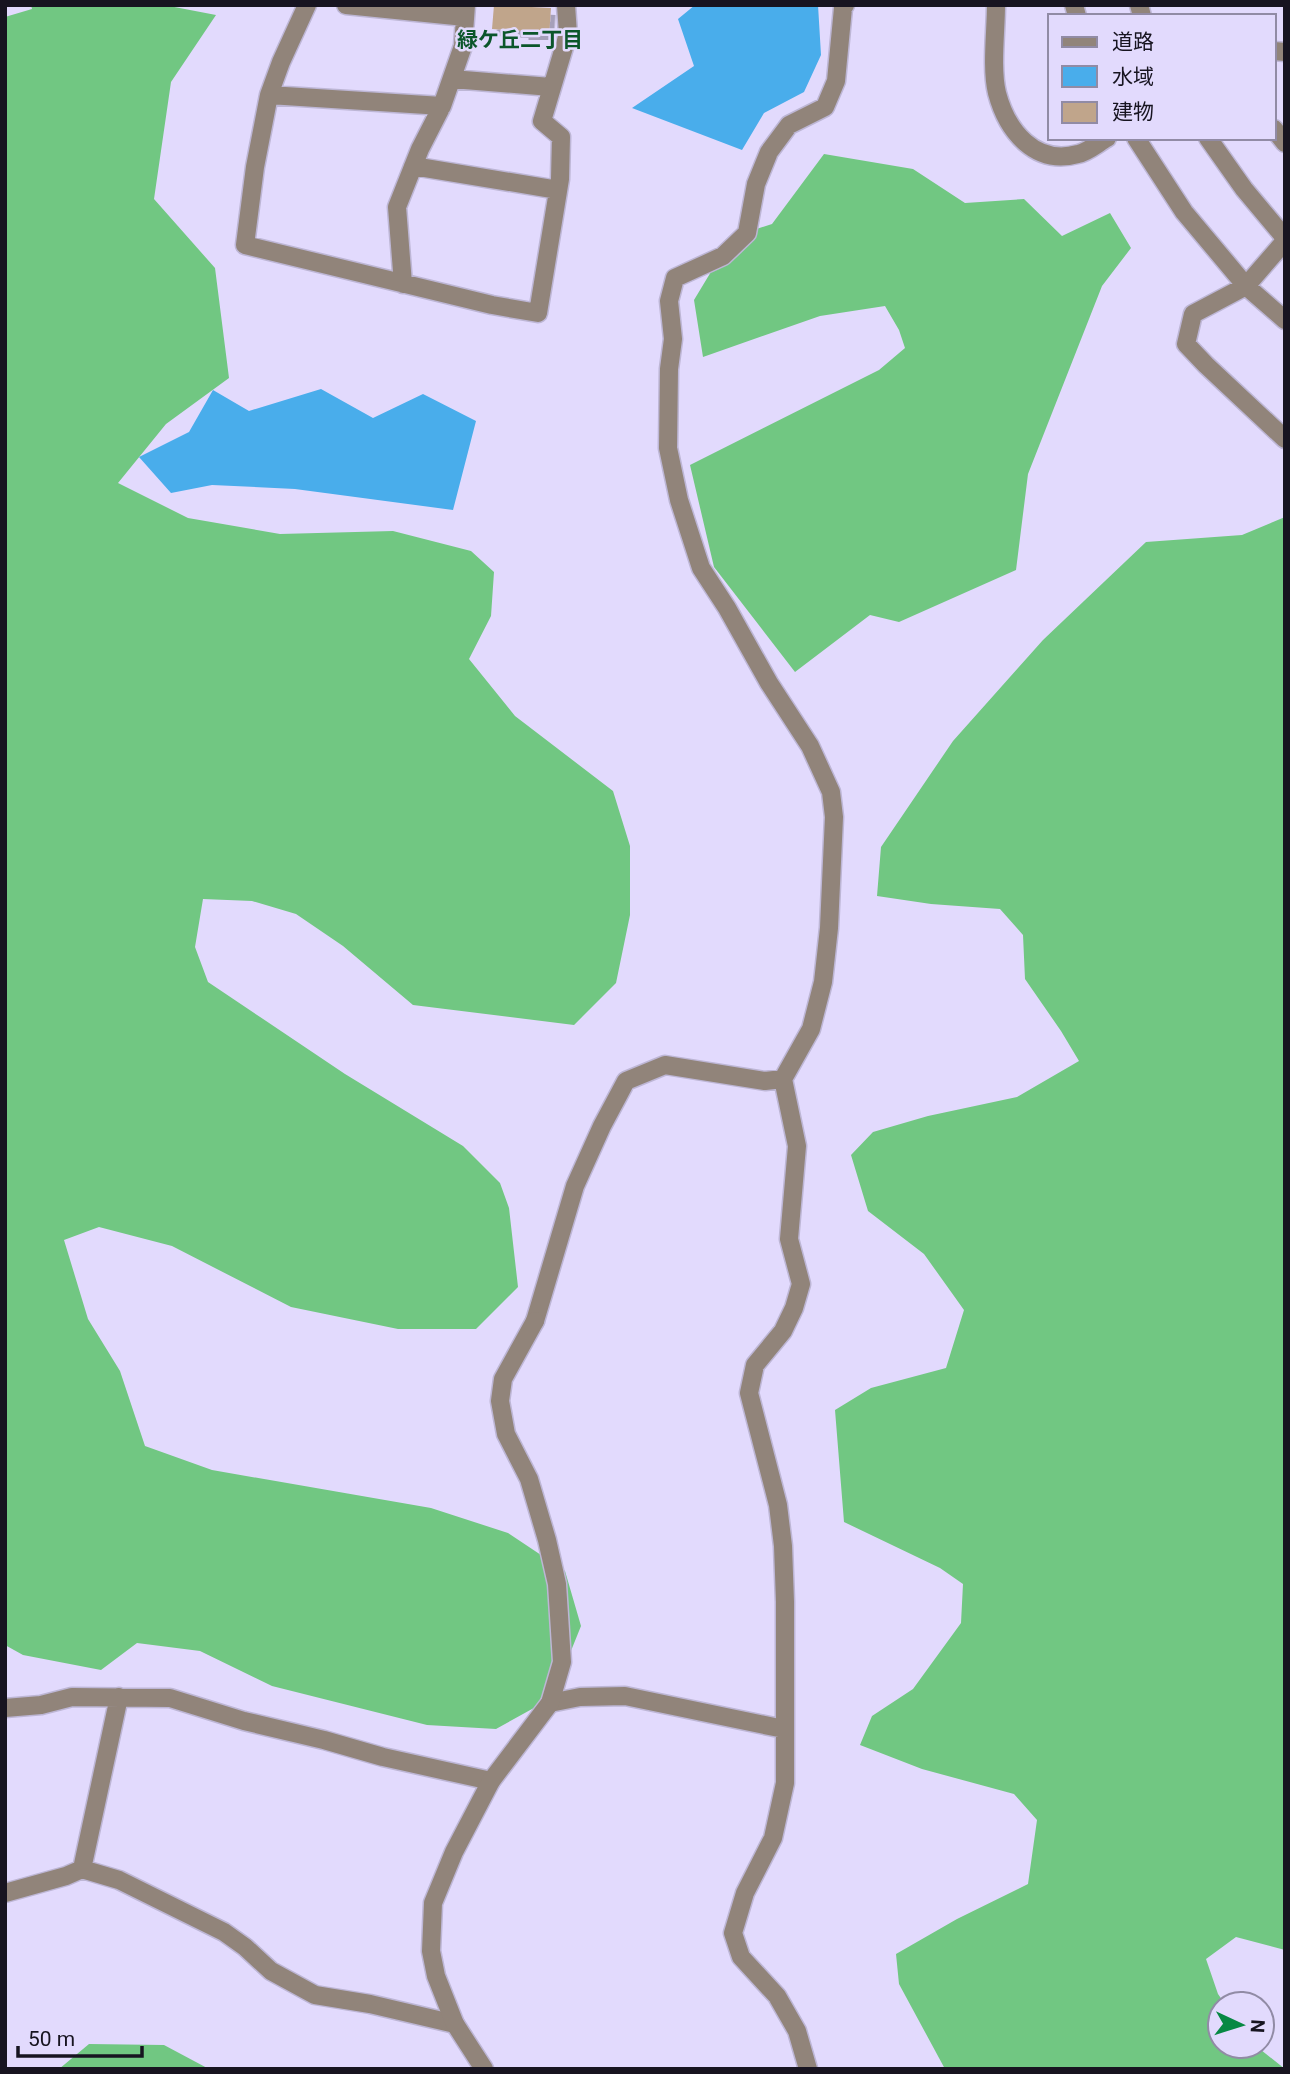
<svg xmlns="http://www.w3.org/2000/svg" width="1290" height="2074" viewBox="0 0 1290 2074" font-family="Roboto,'Noto Sans JP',sans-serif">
<defs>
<filter id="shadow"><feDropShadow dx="4.5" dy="7" stdDeviation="0" flood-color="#0004"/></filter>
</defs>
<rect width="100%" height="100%" fill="#e2dafd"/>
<path fill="#71c782" d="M31 5H164L216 15 171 82 154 199 215 268 229 378 166 424 118 483 188 518 280 534 393 531 471 551 494 572 491 616 469 659 515 716 613 791 630 846V915L616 983 574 1025 413 1005 343 946 296 914 252 901 203 899 195 947 208 982 345 1074 463 1146 500 1183 509 1208 518 1287 476 1329H398L291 1307 172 1246 99 1227 64 1240 88 1319 120 1371 145 1446 212 1470 431 1508 508 1533 565 1571 581 1626 552 1698 496 1729 427 1725 272 1686 200 1651 137 1643 101 1670 23 1655 5 1645V17L32 9Z
M824 154 913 169 965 203 1024 199 1062 236 1110 213 1131 248 1102 286 1028 474 1016 570 899 622 870 615 795 672 714 567 690 465 879 370 905 348 899 330 885 306 820 316 703 357 694 300 732 237 772 224Z
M1285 517V1950L1236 1937 1206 1959 1218 1994 1225 2004H1220V2046H1256L1285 2069H945L899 1984 896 1954 957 1919 1028 1884 1037 1820 1014 1794 922 1769 860 1745 872 1716 913 1689 961 1623 963 1584 940 1568 844 1522 835 1410 871 1388 946 1368 964 1310 924 1254 868 1211 851 1155 873 1132 928 1116 1017 1097 1079 1061 1061 1031 1025 979 1023 935 1000 909 931 904 877 896 881 847 953 741 1043 640 1146 542 1242 535Z
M89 2044 164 2045 209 2069H59Z"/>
<path fill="#49adeb" d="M695 5H818L821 55 804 92 764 113 742 150 632 108 694 66 678 19Z
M321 389 373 418 423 394 476 421 453 510 295 489 212 485 171 493 139 457 189 432 213 390 249 411Z"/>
<path fill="#c0a58b" filter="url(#shadow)" d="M494 5 551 8 549 36 524 34V31L492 29Z"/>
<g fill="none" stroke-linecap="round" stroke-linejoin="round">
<defs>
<path id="minor" d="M346 5 465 17
M466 5 463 46 442 106 269 95 255 167 245 245 492 305 538 313 560 179 561 137 542 121 568 34 566 5
M996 5C996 31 991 68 997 93 1007 131 1035 166 1078 154 1088 152 1098 143 1107 138
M1074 5 1077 16
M1274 51 1285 52
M452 79 551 87
M269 95 281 62 307 5
M1274 129 1285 143
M1136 138 1184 212 1246 286 1193 314 1186 344 1206 365 1285 439
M413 166 558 190
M1285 241 1246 286 1285 320
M403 284 397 207 420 149 442 106
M535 1321 575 1186 602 1126 626 1081 665 1065 765 1081 783 1079
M550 1703 580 1697 625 1696 784 1729
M5 1708 41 1705 72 1697 170 1698 244 1721 324 1740 383 1757 491 1781
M82 1869 119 1697
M5 1893 66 1876 82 1869 119 1880 224 1932 245 1947 271 1971 315 1995 370 2004 455 2024
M808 2069 797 2031 777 1996 741 1957 733 1933 745 1893 773 1838 785 1783V1602L783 1546 778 1505 749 1393 755 1365 783 1331 794 1308 801 1284 789 1239 797 1146 783 1079 811 1029 823 982 829 928 834 817 831 792 810 746 769 683 727 608 701 568 679 500 668 448 669 369 673 339 669 301 675 278 723 256 747 233 756 184 769 152 789 125 825 107 836 81 843 8 845 5"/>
<path id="tertiary" d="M1139 5 1142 16
M1208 138 1244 189 1285 238
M484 2069 455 2024 436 1976 431 1951 433 1903 454 1852 491 1781 550 1703 562 1662 557 1584 547 1540 529 1479 506 1434 500 1401 503 1379 535 1321"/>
</defs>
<use href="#minor" stroke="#bdb6d5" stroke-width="21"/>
<use href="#tertiary" stroke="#bdb6d5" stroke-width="21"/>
<use href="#minor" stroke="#91847a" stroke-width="18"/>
<use href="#tertiary" stroke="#91847a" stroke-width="18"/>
</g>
<g text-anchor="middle" stroke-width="5" stroke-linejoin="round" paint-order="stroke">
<g font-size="21" font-weight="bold" fill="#0b562a" stroke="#e2dafd">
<text x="520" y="47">緑ケ丘二丁目</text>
</g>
</g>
<rect width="1290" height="2074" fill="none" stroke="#171420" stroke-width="14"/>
<rect x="1048" y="14" width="228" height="126" fill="#e2dafd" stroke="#918ba5" stroke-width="2"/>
<rect x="1062" y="37" width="35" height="10" fill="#91847a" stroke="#918ba5" stroke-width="2"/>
<text x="1112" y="49" font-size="21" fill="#171420">道路</text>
<rect x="1062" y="66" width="35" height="21" fill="#49adeb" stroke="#918ba5" stroke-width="2"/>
<text x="1112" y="84" font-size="21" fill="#171420">水域</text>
<rect x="1062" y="102" width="35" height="21" fill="#c0a58b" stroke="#918ba5" stroke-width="2"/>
<text x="1112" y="119" font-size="21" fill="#171420">建物</text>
<g transform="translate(1241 2025) rotate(94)"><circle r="33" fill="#e2dafd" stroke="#918ba5" stroke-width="2"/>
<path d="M0-5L12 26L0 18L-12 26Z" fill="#078843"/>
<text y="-10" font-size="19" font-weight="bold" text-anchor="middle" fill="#171420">N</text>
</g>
<path d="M18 2046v10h124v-10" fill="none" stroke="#171420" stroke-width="3.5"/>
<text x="28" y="2046" font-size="21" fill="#171420" stroke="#e2dafd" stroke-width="5" paint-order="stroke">50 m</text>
</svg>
